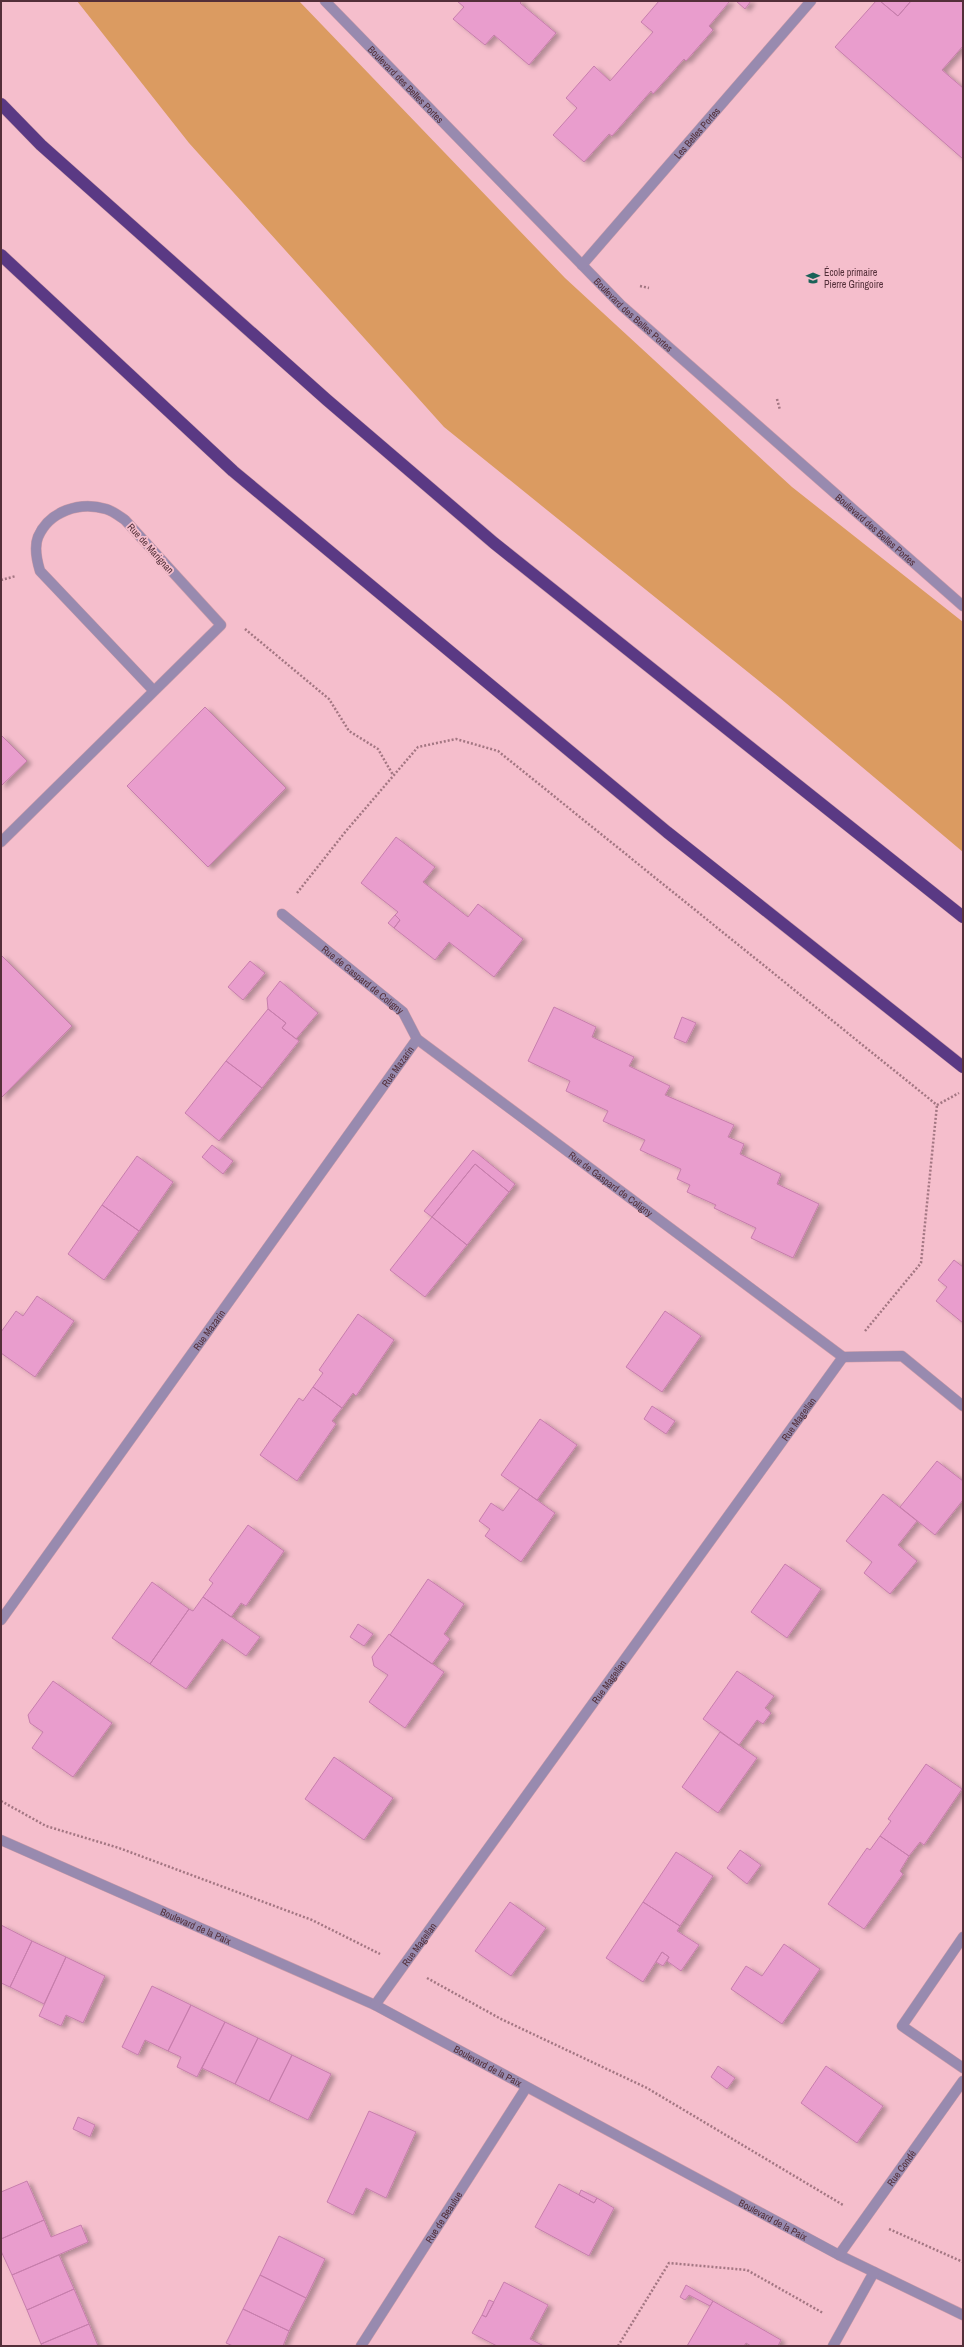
<svg xmlns="http://www.w3.org/2000/svg" width="964" height="2347" viewBox="0 0 964 2347" font-family="'Archivo Narrow',sans-serif">
<defs>
<filter id="shadow"><feDropShadow dx="4.5" dy="2.5" stdDeviation="2" flood-color="#0004"/></filter>
</defs>
<rect width="100%" height="100%" fill="#f5becc"/>
<path fill="#db9b61" d="M77 1H299L565 278 792 487 963 622V852L780 698 444 427 189 143Z"/>
<path fill="#e99dcd" stroke="#c77eac" filter="url(#shadow)" d="M457 1H522L520 3 556 33 529 65 494 35 485 45 453 19 464 7Z
M659 1H730L709 26 713 30 686 61 684 59 653 94 651 91 612 136 609 134 584 162 553 135 577 108 566 98 594 66 610 81 653 32 641 22Z
M736 1H751L745 9Z
M876 1H880L898 16 911 1H963V46L942 70 963 88V159L835 47Z
M880 1H911L898 16Z
M205 707 286 788 208 867 127 786Z
M1 735 27 761 1 786Z
M396 837 435 867 423 882 468 917 478 904 523 939 494 977 449 942 435 960 394 928 400 920 395 915 398 912 361 883Z
M395 915 400 920 394 928 388 923Z
M1 955 72 1026 1 1098Z
M250 961 265 973 243 1000 228 987Z
M280 981 318 1013 296 1039 282 1028 286 1023 268 1009 267 998Z
M554 1007 596 1027 592 1037 634 1057 629 1066 670 1086 665 1095 734 1125 728 1137 744 1144 740 1154 781 1174 777 1184 819 1204 793 1258 751 1238 756 1228 714 1208 716 1205 687 1192 690 1185 677 1179 681 1169 640 1150 645 1140 603 1121 608 1111 566 1091 570 1081 528 1061Z
M268 1009 286 1023 282 1028 299 1041 262 1088 226 1061Z
M682 1017 696 1023 686 1043 674 1038Z
M226 1061 262 1088 219 1141 185 1113Z
M212 1145 233 1161 223 1174 202 1157Z
M473 1150 515 1184 509 1192 475 1164 432 1217 424 1211Z
M137 1156 173 1182 139 1231 102 1205Z
M475 1164 509 1192 467 1245 432 1217Z
M102 1205 139 1231 104 1280 68 1254Z
M432 1217 467 1245 425 1297 390 1270Z
M954 1260 963 1267V1323L936 1301 947 1287 938 1280Z
M37 1296 74 1321 35 1377 1 1353V1332L16 1311 23 1316Z
M665 1311 701 1336 662 1392 626 1367Z
M358 1314 394 1340 356 1396 353 1393 342 1408 313 1387 323 1373 319 1370Z
M313 1387 342 1408 332 1421 336 1424 297 1481 260 1455 299 1398 303 1401Z
M652 1406 675 1421 666 1434 644 1419Z
M540 1419 577 1445 537 1500 501 1475Z
M937 1461 963 1481V1500L935 1535 900 1507Z
M520 1488 555 1513 521 1562 485 1536 490 1529 479 1521 491 1503 503 1511Z
M883 1494 917 1521 898 1545 917 1561 890 1594 864 1573 872 1562 846 1541Z
M248 1525 284 1551 246 1606 241 1603 231 1617 203 1597 213 1583 209 1580Z
M785 1564 821 1589 787 1638 751 1612Z
M428 1579 464 1604 444 1634 450 1639 432 1664 390 1635Z
M152 1582 189 1609 150 1664 112 1638Z
M203 1597 260 1637 246 1656 222 1639 186 1689 150 1664 189 1609 193 1611Z
M358 1624 373 1634 364 1646 350 1637Z
M389 1634 444 1672 405 1728 369 1702 388 1675 374 1666 372 1657Z
M737 1671 774 1696 765 1708 771 1713 763 1724 757 1720 739 1745 703 1719Z
M53 1681 112 1723 73 1777 32 1748 43 1732 30 1723 28 1715Z
M720 1732 757 1758 718 1813 682 1787Z
M334 1757 393 1798 364 1840 305 1799Z
M926 1764 962 1789 924 1845 920 1842 909 1856 880 1836 891 1821 888 1819Z
M880 1836 909 1856 900 1871 903 1874 864 1929 828 1904 867 1848 870 1850Z
M740 1850 761 1865 747 1884 727 1868Z
M676 1852 713 1876 680 1926 643 1902Z
M510 1902 546 1928 511 1976 475 1951Z
M643 1902 680 1926 677 1931 699 1945 681 1971 667 1961 669 1957 662 1952 643 1982 606 1958Z
M1 1925 32 1941 10 1987 1 1983Z
M32 1941 66 1957 44 2004 10 1987Z
M784 1944 820 1969 782 2024 731 1989 746 1966 762 1976Z
M662 1952 669 1957 663 1966 656 1962Z
M66 1957 105 1976 83 2023 66 2015 61 2026 39 2016Z
M152 1986 191 2005 168 2051 145 2040 138 2055 122 2047Z
M191 2005 225 2022 197 2077 177 2067 181 2057 168 2051Z
M225 2022 258 2038 235 2084 202 2068Z
M258 2038 292 2055 269 2101 235 2084Z
M292 2055 331 2074 308 2120 269 2101Z
M718 2066 735 2078 727 2089 711 2077Z
M826 2066 883 2106 857 2143 801 2103Z
M369 2111 416 2132 386 2198 366 2188 353 2215 327 2202Z
M78 2117 95 2125 90 2137 73 2129Z
M27 2181 44 2220 1 2239V2192Z
M559 2184 594 2203 597 2198 614 2208 589 2256 535 2227Z
M581 2190 597 2198 594 2203 579 2195Z
M44 2220 51 2237 81 2225 88 2242 12 2275 1 2251V2239Z
M279 2236 325 2259 306 2298 260 2275Z
M59 2255 74 2289 27 2310 12 2275Z
M260 2275 306 2298 289 2331 243 2309Z
M504 2282 548 2305 530 2339 544 2346H497L472 2333 482 2315 486 2317Z
M686 2285 713 2301 710 2306 689 2295 685 2300 680 2297Z
M74 2289 89 2324 41 2344 27 2310Z
M489 2300 494 2302 486 2317 482 2315Z
M713 2301 781 2340 778 2346H751L746 2343 744 2346H687Z
M243 2309 289 2331 283 2346H233L226 2343Z
M89 2324 98 2346H42L41 2344Z"/>
<g fill="none" stroke-linecap="round" stroke-linejoin="round">
<defs>
<g id="minor">
<path id="s1" d="M325 1 622 306 963 606"/>
<path id="s2" d="M582 265 811 1"/>
<path d="M1 842 221 625 125 520C119 516 113 511 106 509 80 501 49 511 38 537 34 547 37 561 40 571L154 691"/>
<path id="s3" d="M282 914 403 1012 417 1039 843 1357 902 1356 963 1406"/>
<path id="s4" d="M1 1620 417 1039"/>
<path id="s5" d="M1 1840 375 2005 839 2255 963 2315"/>
<path d="M963 1937 902 2026 963 2068"/>
<path id="s6" d="M375 2005 843 1357"/>
<path id="s7" d="M839 2255 963 2081"/>
<path id="s8" d="M361 2346 526 2088"/>
<path d="M833 2346 874 2272"/>
</g>
<path id="highway" d="M1 104 41 145 327 400 494 543 963 917
M1 255 233 471 667 832 963 1067"/>
</defs>
<use href="#minor" stroke="#ce9ca9" stroke-width="11"/>
<use href="#highway" stroke="#ce9ca9" stroke-width="13"/>
<path stroke="#a37682" stroke-width="2.5" stroke-dasharray="2 2" stroke-linecap="butt" d="M640 286 649 288
M777 399 780 410
M1 580 16 576
M245 629 329 699 349 731 378 749 393 775
M297 893 346 831 418 747 456 739 498 751 937 1105
M937 1105 959 1093
M865 1331 921 1263 937 1105
M1 1801 46 1826 119 1848 312 1920 380 1954
M427 1978 501 2019 647 2088 843 2205
M889 2229 963 2262
M618 2346 669 2263 747 2270 823 2313"/>
<use href="#minor" stroke="#988aaf" stroke-width="10"/>
<use href="#highway" stroke="#5a3984" stroke-width="12"/>
</g>
<defs>
<symbol id="school-bare" viewBox="-9 -9 18 18"><path d="M0-5L7-2L0 1L-7-2ZM-4 1L0 2.5L4 1V4Q0 6-4 4Z" fill="#196258" stroke="#f5becc" stroke-width="2.5" paint-order="stroke"/></symbol>
</defs>
<g fill-rule="evenodd">
<use href="#school-bare" x="803" y="268" width="20" height="20"/>
</g>
<g text-anchor="middle" stroke-width="3.5" stroke-linejoin="round" paint-order="stroke">
<g font-size="10" fill="#532f39" stroke="#f5becc">
<text dy="4" stroke="none"><textPath href="#s1" startOffset="116">Boulevard des Belles Portes</textPath></text>
<text dy="4" stroke="none"><textPath href="#s2" startOffset="175">Les Belles Portes</textPath></text>
<text dy="4" stroke="none"><textPath href="#s1" startOffset="440">Boulevard des Belles Portes</textPath></text>
<text dy="4" stroke="none"><textPath href="#s1" startOffset="764">Boulevard des Belles Portes</textPath></text>
<text transform="translate(151 548) rotate(48)" y="4">Rue de Marignan</text>
<text dy="4" stroke="none"><textPath href="#s3" startOffset="104">Rue de Gaspard de Coligny</textPath></text>
<text dy="4" stroke="none"><textPath href="#s4" startOffset="681">Rue Mazarin</textPath></text>
<text dy="4" stroke="none"><textPath href="#s3" startOffset="428">Rue de Gaspard de Coligny</textPath></text>
<text dy="4" stroke="none"><textPath href="#s4" startOffset="357">Rue Mazarin</textPath></text>
<text dy="4" stroke="none"><textPath href="#s6" startOffset="723">Rue Magellan</textPath></text>
<text dy="4" stroke="none"><textPath href="#s6" startOffset="399">Rue Magellan</textPath></text>
<text dy="4" stroke="none"><textPath href="#s5" startOffset="213">Boulevard de la Paix</textPath></text>
<text dy="4" stroke="none"><textPath href="#s6" startOffset="75">Rue Magellan</textPath></text>
<text dy="4" stroke="none"><textPath href="#s5" startOffset="537">Boulevard de la Paix</textPath></text>
<text dy="4" stroke="none"><textPath href="#s7" startOffset="107">Rue Condé</textPath></text>
<text dy="4" stroke="none"><textPath href="#s8" startOffset="153">Rue de Beaulue</textPath></text>
<text dy="4" stroke="none"><textPath href="#s5" startOffset="861">Boulevard de la Paix</textPath></text>
</g>
<g font-size="10" fill="#532f39" stroke="#f5becc" text-anchor="start">
<text x="824" y="276">École primaire<tspan x="824" dy="12">Pierre Gringoire</tspan></text>
</g>
</g>
<rect width="964" height="2347" fill="none" stroke="#532f39" stroke-width="4"/>
</svg>
